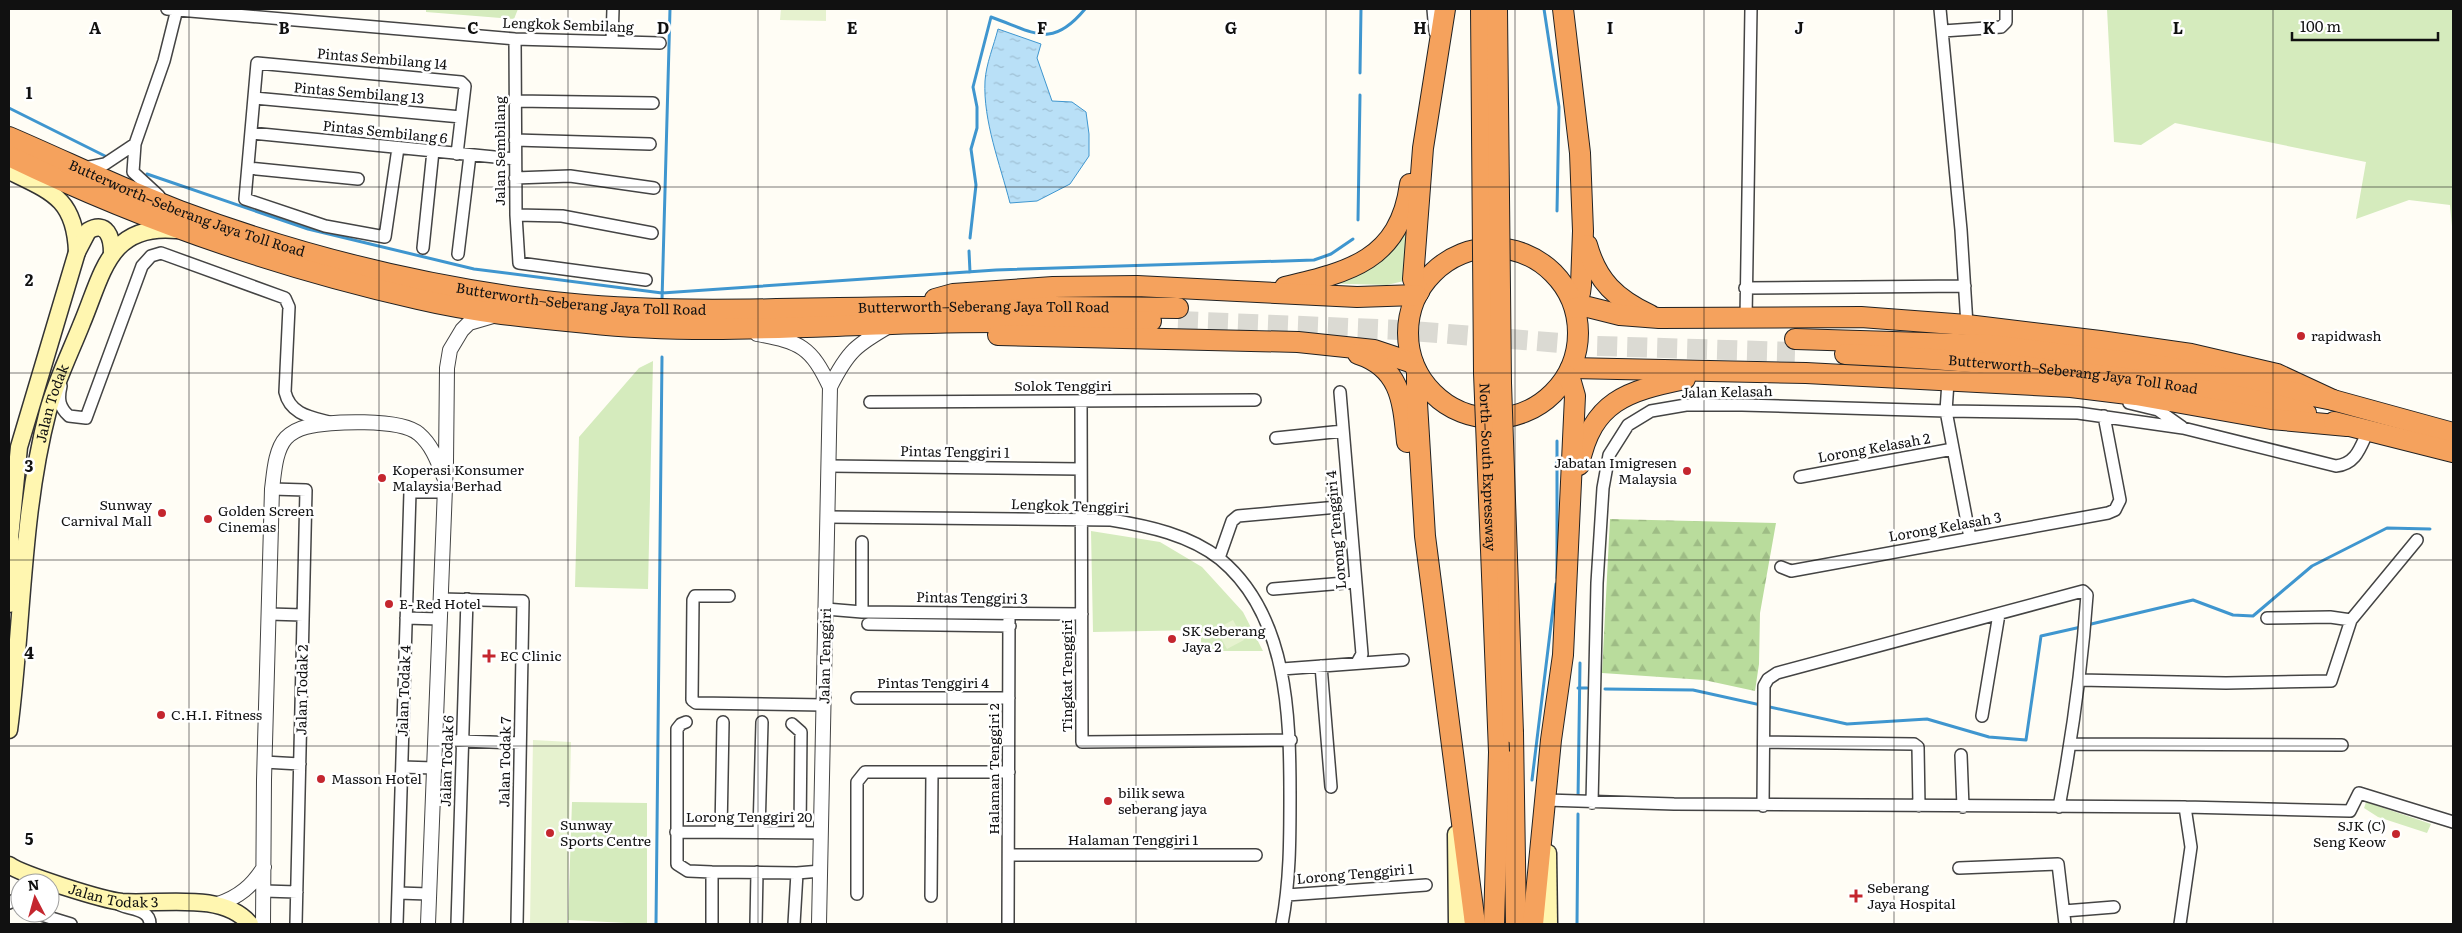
<svg xmlns="http://www.w3.org/2000/svg" width="2462" height="933" viewBox="0 0 2462 933" font-family="Literata,serif">
<defs>
<pattern id="forest-firs" width="22" height="20" patternUnits="userSpaceOnUse" patternTransform="scale(1.25)"><rect width="22" height="20" fill="#b9dc9c"/><path d="M5 1l3.5 6h-7zM16 11l3.5 6h-7z" fill="#9ebc85"/></pattern>
<pattern id="water-ripples" width="26" height="14" patternUnits="userSpaceOnUse" patternTransform="scale(1.25)"><rect width="26" height="14" fill="#b9e0f7"/><path d="M2 4q2-2 4 0t4 0M15 11q2-2 4 0t4 0" fill="none" stroke="#9ebfd3"/></pattern>
</defs>
<rect width="100%" height="100%" fill="#fffdf5"/>
<path fill="#d5ebbd" d="M426 9H518L514 19 426 12Z
M2107 9H2453V237L2450 205 2409 200 2356 219 2366 162 2175 123 2141 145 2114 142Z
M1417 194 1408 280 1387 285 1315 283 1347 276Z
M653 361 648 589 575 587 579 437 639 368Z
M1091 531 1160 542 1202 567 1243 612 1263 651H1201V630L1093 632Z
M572 802 647 803V924L568 920Z
M2366 802 2431 824 2427 833 2378 817 2364 808Z"/>
<path fill="url(#forest-firs)" d="M1610 519 1776 523 1760 613 1759 664 1755 691 1704 680 1602 673Z"/>
<path fill="#e6f2cf" d="M781 9H826V21L780 20Z
M1233 620 1244 640 1227 649 1216 629Z
M533 740 571 742 567 924H530Z"/>
<path fill="url(#water-ripples)" stroke="#3f96cf" d="M998 29 1041 44 1037 58 1052 101 1072 102 1086 112 1089 134V156L1070 184 1037 201 1010 203C1000 164 983 121 985 81 986 64 994 45 998 29Z"/>
<g fill="none" stroke-linecap="round" stroke-linejoin="round">
<path stroke="#3f96cf" stroke-width="3" d="M1544 9 1559 107 1557 211
M1360 73 1361 9
M9 108 107 157
M147 174 308 229 474 269 662 293 996 270 1314 260 1331 254 1353 239
M1358 220 1360 95
M970 238 976 185 971 149 977 128V107L973 87 991 17C1034 32 1051 50 1085 9
M969 251 970 272
M662 300 670 9
M1557 578V441
M2087 625 2193 600 2233 615 2253 616 2312 566 2387 528 2430 529
M1578 688H1587
M1605 689 1693 690 1847 724 1927 719 1989 737 2026 740 2041 636 2081 627
M1532 780 1556 584
M1578 799 1580 663
M656 924 662 357
M1577 924 1578 814"/>
<path stroke="#dbdad3" stroke-width="20" stroke-dasharray="20 10" stroke-linecap="butt" d="M1178 321 1400 330 1597 346 1795 352"/>
<defs>
<path id="minor" d="M167 9 515 39 660 43
M1433 9 1435 32
M1940 9 1961 230 1967 325
M1943 31 2001 27 2006 22V9
M515 39 516 215 519 263 646 280
M612 41 613 9
M254 98 461 117
M515 101 653 103
M251 133 515 159
M515 140 650 144
M398 148 385 237 325 226 245 199 257 63 461 82 465 86 457 154
M84 168 105 164 135 144
M248 168 358 179
M515 178 570 176 654 188
M159 196 133 172 135 144 164 61 177 9
M516 215 562 216 652 233
M423 248 433 151
M458 254 470 155
M1745 288 1965 286
M1746 318 1751 9
M1948 382 1946 411 1970 538
M61 386C58 399 59 407 69 416L86 418 142 266 151 256 161 253 285 298 289 307 285 392C290 414 310 417 329 422
M1340 392 1362 654 1357 663
M1081 401 1082 742 1291 740
M870 402 1255 400
M2129 403 2158 410 2182 427
M1276 438 1343 431
M829 466 1081 469
M1800 477 1953 449
M272 489 306 490 296 924
M828 517 1111 520C1148 526 1190 535 1220 559 1288 615 1290 716 1290 796 1290 839 1290 881 1282 924
M1219 558 1232 521 1238 516 1349 506
M1781 567 1791 571 2108 513 2115 510 2120 500 2104 416
M1273 589 1356 582
M729 596H695L693 600 692 700 696 703 824 705
M441 599 523 601 517 924
M826 609 862 612 1082 614
M862 612V542
M269 614 303 615
M406 618 440 619
M2267 618 2330 617 2351 620
M868 624 1010 626
M1321 666 1331 787
M1282 669 1403 660
M2079 680 2226 683 2331 681 2351 620 2417 540
M857 698H1009
M1982 716 1999 614
M686 722 681 724 677 729V864L688 871 712 872 797 873 821 871
M792 724 801 732 800 832
M435 740 520 743
M1765 742 1914 744 1918 747 1919 806
M2071 744 2342 745
M1961 755 1963 807
M264 762 300 764
M402 767 434 768
M1546 800 1674 804 2185 807 2350 811 2359 793 2453 822
M1592 803 1597 583 1603 488 1609 455 1628 425 1651 411 1686 405H1742L1946 411 2078 413 2183 428 2336 466C2356 464 2360 448 2368 431
M1763 806 1764 686 1768 679 1777 673 2083 591 2087 595C2082 667 2072 737 2059 807
M676 832 821 833
M721 832 723 722
M759 832 762 722
M1009 855H1256
M1959 868 2058 864 2065 924
M712 872V924
M264 891 297 892
M398 893 429 894
M857 894V782L865 772H1009
M1287 895 1426 885
M931 896 932 772
M9 903 20 897
M120 905C131 910 150 909 150 924
M2064 911 2114 907
M35 913 71 924
M397 924 410 492H443
M457 924 467 599
M756 924 757 872
M794 924 797 873
M1008 924 1009 614
M2180 924 2191 847 2185 807"/>
<path id="tertiary" d="M757 334C801 342 811 347 830 387
M218 904C239 897 252 886 264 867
M263 924 264 780 272 489C274 474 275 450 286 438 292 432 298 429 306 427 329 421 401 418 419 434 432 445 438 462 444 477
M428 924 446 462 447 368 450 350 462 330 469 323 493 316
M819 924 830 387C848 351 856 345 891 325"/>
<g id="secondary">
<path d="M9 171C52 192 75 199 77 252L19 447 9 548"/>
<path d="M77 252 88 231C107 220 112 238 112 253"/>
<path d="M9 604 11 541"/>
<path id="s1" d="M9 730C23 624 21 515 48 411 56 381 71 351 82 323 103 273 109 223 177 230"/>
<path d="M1456 834 1457 924"/>
<path d="M1548 853 1549 924"/>
<path id="s2" d="M9 865C23 875 103 900 122 902 161 905 222 891 250 924"/>
</g>
<g id="motorway">
<path d="M1563 9 1580 153 1583 231 1581 285 1580 293 1573 302"/>
<path id="s3" d="M9 137C65 161 122 189 180 211 300 256 426 287 553 302 671 315 789 308 907 307 998 306 1088 307 1178 308"/>
<path d="M9 156C139 219 277 267 418 299 473 312 531 318 587 323 688 334 790 327 892 324 978 321 1064 322 1151 321"/>
<path d="M1587 245C1597 281 1616 299 1650 315"/>
<circle cx="1493" cy="333" r="85"/>
<path d="M1285 287C1349 272 1400 260 1410 184"/>
<path d="M1419 292 1413 279 1423 148 1445 9"/>
<path d="M935 299 953 294 1053 287 1137 286 1357 297 1417 295"/>
<path d="M1575 308 1588 307 1620 315 1659 318 1861 317 1967 325 2100 341 2191 354 2277 374 2333 400"/>
<path d="M998 335 1298 342 1374 350 1413 363"/>
<path d="M1795 339 1990 345 2168 367 2333 400 2453 433"/>
<path d="M1358 354C1402 368 1403 404 1407 442"/>
<path id="s4" d="M1845 354C1938 358 2031 366 2124 378 2185 387 2247 395 2306 413"/>
<path d="M1571 368 1806 373 2071 387 2136 395 2271 419 2347 426"/>
<path d="M1417 372V403L1425 536 1475 924"/>
<path d="M2334 422 2453 452"/>
<path d="M1579 465C1592 401 1627 391 1685 379"/>
<path d="M1513 733 1516 924"/>
<path d="M1494 924 1499 752"/>
<path d="M1533 924 1551 740 1563 655 1575 396 1571 382 1567 376"/>
</g>
</defs>
<use href="#minor" stroke="#444" stroke-width="14"/>
<use href="#tertiary" stroke="#444" stroke-width="16"/>
<use href="#secondary" stroke="#333" stroke-width="19"/>
<use href="#motorway" stroke="#222" stroke-width="22"/>
<use href="#minor" stroke="#fff" stroke-width="11"/>
<use href="#tertiary" stroke="#fff" stroke-width="14"/>
<use href="#secondary" stroke="#fff6b0" stroke-width="16"/>
<use href="#motorway" stroke="#f5a25d" stroke-width="20"/>
<defs>
<g id="motorway-bridge">
<path id="s5" d="M1481 9 1484 373 1499 752"/>
<path d="M1497 9 1501 383 1513 733"/>
</g>
</defs>
<use href="#motorway-bridge" stroke="#222" stroke-width="22" stroke-linecap="butt"/>
<use href="#motorway-bridge" stroke="#f5a25d" stroke-width="20"/>
</g>
<path fill="none" stroke="#111" stroke-width="1" stroke-opacity="0.55" d="M189 9V924M379 9V924M568 9V924M758 9V924M947 9V924M1136 9V924M1326 9V924M1515 9V924M1704 9V924M1894 9V924M2083 9V924M2273 9V924M9 187H2453M9 373H2453M9 560H2453M9 746H2453"/>
<g fill="#c4262e" stroke="#fff" stroke-width="2">
<circle cx="2301" cy="336" r="5"/>
<circle cx="1687" cy="471" r="5"/>
<circle cx="382" cy="478" r="5"/>
<circle cx="162" cy="513" r="5"/>
<circle cx="208" cy="519" r="5"/>
<circle cx="389" cy="604" r="5"/>
<circle cx="1172" cy="639" r="5"/>
<path d="M486.5 648.5h5v5h5v5h-5v5h-5v-5h-5v-5h5z"/>
<circle cx="161" cy="715" r="5"/>
<circle cx="321" cy="779" r="5"/>
<circle cx="1108" cy="801" r="5"/>
<circle cx="550" cy="833" r="5"/>
<circle cx="2396" cy="834" r="5"/>
<path d="M1853.5 888.5h5v5h5v5h-5v5h-5v-5h-5v-5h5z"/>
</g>
<g text-anchor="middle" stroke-width="5" stroke-linejoin="round" paint-order="stroke">
<g font-size="14" fill="#111" stroke="#fff">
<text transform="translate(568 25) rotate(2)" y="5">Lengkok Sembilang</text>
<text transform="translate(382 59) rotate(5)" y="5">Pintas Sembilang 14</text>
<text transform="translate(359 93) rotate(5)" y="5">Pintas Sembilang 13</text>
<text transform="translate(385 132) rotate(6)" y="5">Pintas Sembilang 6</text>
<text transform="translate(500 151) rotate(-90)" y="5">Jalan Sembilang</text>
<text dy="5" stroke="none"><textPath href="#s3" startOffset="192">Butterworth–Seberang Jaya Toll Road</textPath></text>
<text dy="5" stroke="none"><textPath href="#s3" startOffset="599">Butterworth–Seberang Jaya Toll Road</textPath></text>
<text dy="5" stroke="none"><textPath href="#s3" startOffset="1002">Butterworth–Seberang Jaya Toll Road</textPath></text>
<text dy="5" stroke="none"><textPath href="#s4" startOffset="229">Butterworth–Seberang Jaya Toll Road</textPath></text>
<text x="1063" y="391">Solok Tenggiri</text>
<text transform="translate(1727 392) rotate(-1)" y="5">Jalan Kelasah</text>
<text dy="5" stroke="none"><textPath href="#s1" startOffset="330">Jalan Todak</textPath></text>
<text transform="translate(1874 448) rotate(-10)" y="5">Lorong Kelasah 2</text>
<text transform="translate(955 452) rotate(1)" y="5">Pintas Tenggiri 1</text>
<text dy="5" stroke="none"><textPath href="#s5" startOffset="458">North–South Expressway</textPath></text>
<text transform="translate(1070 506) rotate(2)" y="5">Lengkok Tenggiri</text>
<text transform="translate(1945 527) rotate(-10)" y="5">Lorong Kelasah 3</text>
<text transform="translate(1336 530) rotate(-95)" y="5">Lorong Tenggiri 4</text>
<text transform="translate(972 598) rotate(1)" y="5">Pintas Tenggiri 3</text>
<text transform="translate(825 656) rotate(-89)" y="5">Jalan Tenggiri</text>
<text transform="translate(1067 676) rotate(-90)" y="5">Tingkat Tenggiri</text>
<text x="933" y="688">Pintas Tenggiri 4</text>
<text transform="translate(302 690) rotate(-89)" y="5">Jalan Todak 2</text>
<text transform="translate(404 691) rotate(-88)" y="5">Jalan Todak 4</text>
<text transform="translate(447 761) rotate(-88)" y="5">Jalan Todak 6</text>
<text transform="translate(505 762) rotate(-89)" y="5">Jalan Todak 7</text>
<text transform="translate(994 769) rotate(-90)" y="5">Halaman Tenggiri 2</text>
<text x="749" y="822">Lorong Tenggiri 20</text>
<text x="1133" y="845">Halaman Tenggiri 1</text>
<text transform="translate(1355 874) rotate(-5)" y="5">Lorong Tenggiri 1</text>
<text dy="5" stroke="none"><textPath href="#s2" startOffset="110">Jalan Todak 3</textPath></text>
</g>
<g font-size="14" fill="#111" stroke="#fff" text-anchor="start">
<text x="2311" y="341">rapidwash</text>
<text x="1677" y="468" text-anchor="end">Jabatan Imigresen<tspan x="1677" dy="16">Malaysia</tspan></text>
<text x="392" y="475">Koperasi Konsumer<tspan x="392" dy="16">Malaysia Berhad</tspan></text>
<text x="152" y="510" text-anchor="end">Sunway<tspan x="152" dy="16">Carnival Mall</tspan></text>
<text x="218" y="516">Golden Screen<tspan x="218" dy="16">Cinemas</tspan></text>
<text x="399" y="609">E- Red Hotel</text>
<text x="1182" y="636">SK Seberang<tspan x="1182" dy="16">Jaya 2</tspan></text>
<text x="500" y="661">EC Clinic</text>
<text x="171" y="720">C.H.I. Fitness</text>
<text x="331" y="784">Masson Hotel</text>
<text x="1118" y="798">bilik sewa<tspan x="1118" dy="16">seberang jaya</tspan></text>
<text x="560" y="830">Sunway<tspan x="560" dy="16">Sports Centre</tspan></text>
<text x="2386" y="831" text-anchor="end">SJK (C)<tspan x="2386" dy="16">Seng Keow</tspan></text>
<text x="1867" y="893">Seberang<tspan x="1867" dy="16">Jaya Hospital</tspan></text>
</g>
</g>
<g font-size="16" text-anchor="middle" font-weight="bold" fill="#111" stroke="#fff" stroke-width="5" stroke-linejoin="round" paint-order="stroke">
<text x="95" y="34">A</text>
<text x="284" y="34">B</text>
<text x="473" y="34">C</text>
<text x="663" y="34">D</text>
<text x="852" y="34">E</text>
<text x="1042" y="34">F</text>
<text x="1231" y="34">G</text>
<text x="1420" y="34">H</text>
<text x="1610" y="34">I</text>
<text x="1799" y="34">J</text>
<text x="1989" y="34">K</text>
<text x="2178" y="34">L</text>
<text x="29" y="99">1</text>
<text x="29" y="286">2</text>
<text x="29" y="472">3</text>
<text x="29" y="659">4</text>
<text x="29" y="845">5</text>
</g>
<rect width="2462" height="933" fill="none" stroke="#111111" stroke-width="20"/>
<g transform="translate(35 898) rotate(354)"><circle r="24" fill="#ffffff" stroke="#a0a0a0"/>
<path d="M0-4L9 19L0 12L-9 19Z" fill="#c4262e"/>
<text y="-8" font-size="14" font-weight="bold" text-anchor="middle" fill="#111111">N</text>
</g>
<path d="M2292 32v8h146v-8" fill="none" stroke="#111111" stroke-width="2.5"/>
<text x="2300" y="32" font-size="15" fill="#111111" stroke="#ffffff" stroke-width="4" paint-order="stroke">100 m</text>
</svg>
